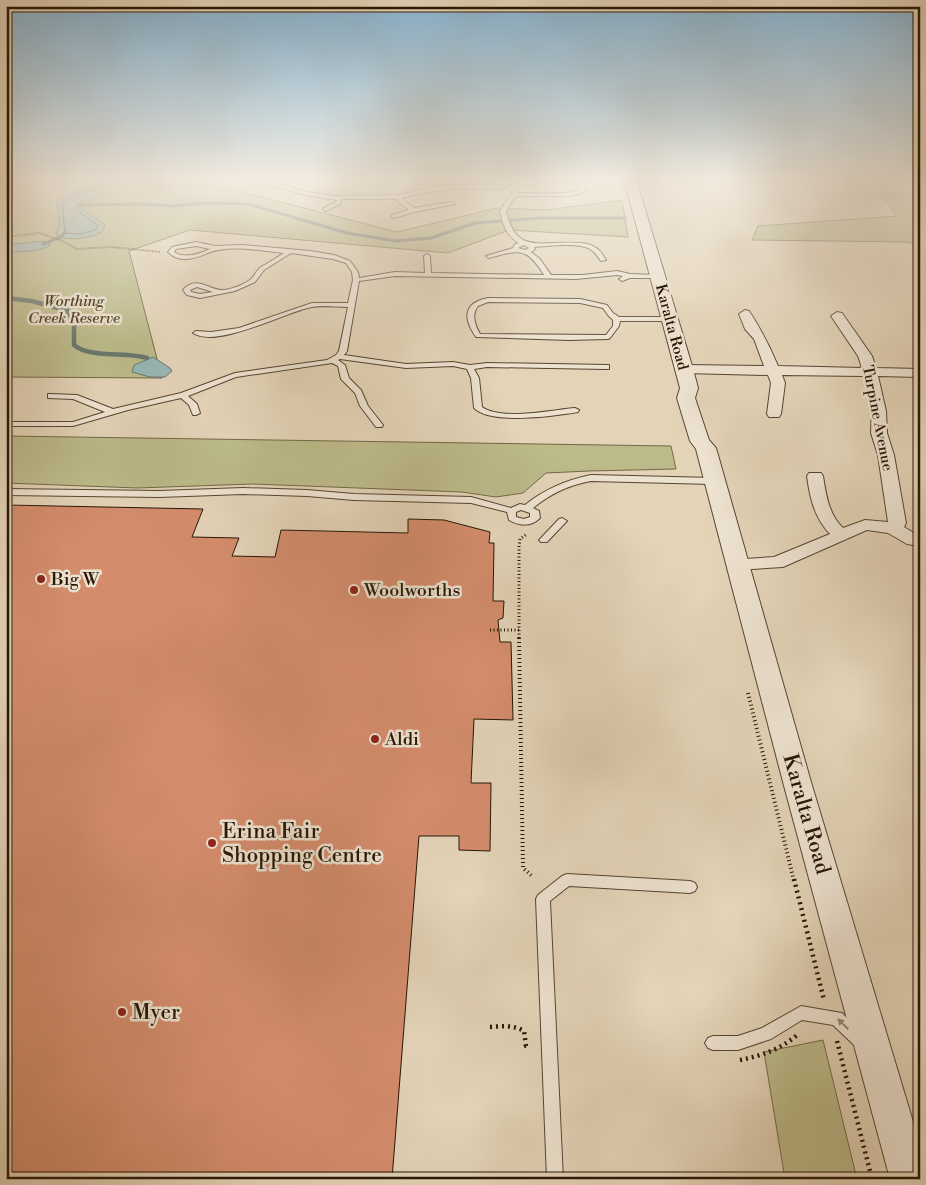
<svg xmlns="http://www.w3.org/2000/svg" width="926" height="1185" viewBox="0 0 926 1185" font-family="'Libre Bodoni',serif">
<rect width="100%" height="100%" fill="#e3d3b7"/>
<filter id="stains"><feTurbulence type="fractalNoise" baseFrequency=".004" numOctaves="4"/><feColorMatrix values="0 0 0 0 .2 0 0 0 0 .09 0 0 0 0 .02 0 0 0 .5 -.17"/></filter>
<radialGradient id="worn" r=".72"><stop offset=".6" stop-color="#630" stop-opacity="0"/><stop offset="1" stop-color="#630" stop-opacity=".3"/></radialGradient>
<path fill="#bcba89" stroke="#726847" d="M6 179H140L113 185 219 186 397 232 497 208 547 210 622 200 628 237 509 230 448 253 190 230 129 251 162 378 6 377Z
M880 193H920V246L908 242 752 240 758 226 897 216Z
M6 436 671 446 676 469 589 471 546 473 523 493 496 497 462 492 253 484 137 488 6 483Z
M823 1040 857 1179H785L764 1052Z"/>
<path fill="#96b7b5" stroke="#6a776f" d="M88 186 104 190 102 195 88 202 81 208 105 225 102 232C87 239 72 241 57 236L56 233C63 223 57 212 57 201L76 189Z
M45 241 51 245C37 253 22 251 6 252V245Z
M153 357 170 368 172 371 165 377H150L132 372 134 365Z"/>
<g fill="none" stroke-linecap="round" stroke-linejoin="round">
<path stroke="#5e665d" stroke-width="1" d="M86 193 87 196 78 205 77 210 97 225V229L81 234 65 233 62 203 77 194Z"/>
<path stroke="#6a776f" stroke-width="3" d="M87 191 102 184 127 179
M78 205 140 204 173 206 206 203 248 204 347 233 396 241 431 238 475 223 540 218H625
M43 244 61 237 65 232
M6 298 11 299"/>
<path stroke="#6a776f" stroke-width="4.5" d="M6 298 32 301 68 311 74 326V345C89 358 126 352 147 358"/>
</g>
<path fill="#d48c6d" stroke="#271605" d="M6 505 203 509 192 537 239 538 232 556 275 557 281 530 408 533V519L444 520 490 532 489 543H494L493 601H504L503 618 498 620 500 642H511L513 720 474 719 471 783H491L490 851 459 850V836H419L392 1179H6Z"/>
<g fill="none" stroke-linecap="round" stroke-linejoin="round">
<defs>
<path id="service" d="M579 179H585L587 188 582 193 570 196H517L513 199 506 211C516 256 542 240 578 243 584 243 591 244 596 248 601 250 603 256 606 260L601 261C598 257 595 252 590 249 578 242 548 246 534 247L535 249 531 252 540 259 551 275H583L617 271 630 274 658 275 660 276V278H630L622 281 619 279 623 276 617 275 576 279 395 276 359 281 347 351 344 355 406 364 453 362 470 365 487 363 609 365V369H606L487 367 474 369 479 378 482 407C502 421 551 410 575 408L579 410 578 412C555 416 491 425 474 408L471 378 467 369 453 366 406 368 340 359 338 360 345 365 349 378 361 390 368 406 383 425 382 427H376L360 406 355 393 341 379 338 366 332 363 236 377 188 396 197 404 200 413 196 415H193L189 405 181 398 128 410 73 426H6V422H73L105 412 73 399 48 398V394H51L77 395 113 409 181 393 235 373 327 360 336 355 339 351 348 307C336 307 324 305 312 307 285 312 217 349 193 333L196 331 211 332 239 328 312 303H348L353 280 352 272 346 263 333 259 291 253 264 270 255 282 235 291 200 298 187 295 183 290C197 275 208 290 222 290 231 290 245 284 251 279 255 275 257 270 261 267 269 262 277 258 284 253 263 251 240 246 219 250 208 251 199 259 185 259 178 259 173 257 168 252L172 247 196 242 215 246 242 245 310 251 334 255 350 261 358 272 359 278 395 272 425 273 424 256 427 254 430 256 431 273 544 275C526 246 519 250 489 258L486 256 513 248 515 244 519 243C506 236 503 224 500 211L509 197 513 194 507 188 512 187 518 193H522C535 193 573 196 581 188ZM524 245 529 248 525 250 518 248ZM196 246 210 249C200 254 184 259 174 252L176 249ZM197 287 213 292 200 294 191 292 190 290Z
M266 180 302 191 333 196 399 195 431 187 472 184 502 185 505 187 502 189C466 187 437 189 402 198L403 200 414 208 452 202 455 204 414 212 394 218 392 217V215L409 210 398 202 397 199H342L340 204 326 211 323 209 324 208 336 202 337 200 301 194 264 183 263 182Z
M535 181 537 182V184L513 187 510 185Z
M488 298 580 299 607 305 613 313 619 317H670L673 319 670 321H620L619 326 610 338 608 339 569 340 476 337C463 318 463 303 488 298ZM488 302 580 303 603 308 608 315 613 320V326L606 335 480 334C475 325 471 315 478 306Z
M591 475 714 478 718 481 714 484 591 481C569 485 550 494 533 508L539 511 540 518C531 527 519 526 509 520L507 512 471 503 354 500 307 496 243 494 159 497 6 495V489L159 491 243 488 307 490 354 494 471 497 511 508 520 504 525 505C545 489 566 480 591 475ZM521 510 530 513V517L524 519 516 517V512Z
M562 518 567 521 565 523 547 542H541L539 540 541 538 559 519Z
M567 874 690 881 695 883 697 887 695 891 690 893 569 886 550 901 563 1179H547L536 899 538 895 562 876Z
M801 1006 842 1013 864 1035 867 1040 864 1045 859 1047 854 1045 833 1025 802 1020 771 1039 738 1050H713L708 1048 705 1043 708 1038 713 1036H738L762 1028Z"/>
<path id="minor" d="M745 310 749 311C761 329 770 347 778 366L862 368 858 356 831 316 837 312 842 313 872 356 876 368 920 369V377L878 376 886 411 887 433 894 455 906 523 904 527 919 536V544L913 545 907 544 888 533 867 530 783 567 737 570 731 568 728 564 731 560 774 557 830 534C814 517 810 498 807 476L809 473H821L823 476C826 495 829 515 843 528L865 520 888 522 878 455 871 433 872 411 864 376 782 375 785 383 781 414 779 417H769L767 414 771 383 768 375 684 373 677 369 684 365 764 366 754 339 745 329 739 314Z"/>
<path id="tertiary" d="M624 179H636L693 369 698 388 695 398 709 440 716 448 811 782 920 1145V1179H890L783 782 696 449 690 441 677 398 680 388Z"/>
</defs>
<use href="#service" stroke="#564532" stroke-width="2"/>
<use href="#minor" stroke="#564532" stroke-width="2"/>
<use href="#tertiary" stroke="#564532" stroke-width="2"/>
<path stroke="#271605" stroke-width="2" stroke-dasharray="0.5 1" stroke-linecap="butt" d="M6 237 39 233 60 240 77 249 112 247 161 252"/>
<path stroke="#271605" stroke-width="3" stroke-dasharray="1 2.5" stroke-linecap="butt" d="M490 630H519V546L520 539 527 534
M519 630V640"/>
<path stroke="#271605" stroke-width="4" stroke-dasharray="1 3" stroke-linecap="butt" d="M519 638 523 868 532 876
M748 693 794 881"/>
<path stroke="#271605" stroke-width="4.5" stroke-dasharray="2 4" stroke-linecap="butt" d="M794 879 824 1000
M490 1027C502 1026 514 1025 524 1031L526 1046H530
M837 1041 872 1179
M740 1060C761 1056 781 1049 797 1035"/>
<use href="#service" fill="#ede2d0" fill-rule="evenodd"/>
<use href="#minor" fill="#ede2d0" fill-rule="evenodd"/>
<use href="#tertiary" fill="#ede2d0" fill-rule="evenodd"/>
</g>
<defs><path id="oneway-solid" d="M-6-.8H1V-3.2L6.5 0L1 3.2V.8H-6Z" transform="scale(1.25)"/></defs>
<use fill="#948675" href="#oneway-solid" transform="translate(843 1024) rotate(-135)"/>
<linearGradient id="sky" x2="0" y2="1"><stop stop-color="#87b5d4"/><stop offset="0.52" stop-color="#f2ebdf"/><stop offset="1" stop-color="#f2ebdf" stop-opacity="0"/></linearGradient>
<rect width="926" height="345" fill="url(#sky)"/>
<g fill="#8f2418" stroke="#ede2d0" stroke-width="2">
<circle cx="41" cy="579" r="5"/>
<circle cx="354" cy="590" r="5"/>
<circle cx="375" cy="739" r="5"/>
<circle cx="212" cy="843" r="5"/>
<circle cx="122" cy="1012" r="5"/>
</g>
<g text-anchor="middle" stroke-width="5" stroke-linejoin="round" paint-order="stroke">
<g font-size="15" font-style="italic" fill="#54472d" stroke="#ede2d0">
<text x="74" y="306">Worthing<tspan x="74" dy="17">Creek Reserve</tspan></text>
</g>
<g font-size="15" fill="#271605" stroke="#ede2d0">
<text transform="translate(672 327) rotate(75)" y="5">Karalta Road</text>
<text transform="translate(878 418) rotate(79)" y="5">Turpine Avenue</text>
</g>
<g font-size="18" fill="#271605" stroke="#ede2d0" text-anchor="start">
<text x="51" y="585">Big W</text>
<text x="364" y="596">Woolworths</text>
<text x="385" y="745">Aldi</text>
</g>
<g font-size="21" fill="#271605" stroke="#ede2d0">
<text transform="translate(807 814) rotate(74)" y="7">Karalta Road</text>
</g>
<g font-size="21" fill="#271605" stroke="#ede2d0" text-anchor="start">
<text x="222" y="838">Erina Fair<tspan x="222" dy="24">Shopping Centre</tspan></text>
<text x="132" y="1019">Myer</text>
</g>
</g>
<rect width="926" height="1185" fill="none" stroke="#e3d3b7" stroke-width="25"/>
<rect x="8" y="8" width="911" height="1170" fill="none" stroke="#271605" stroke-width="2.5"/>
<rect x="12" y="12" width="901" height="1160" fill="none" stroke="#271605"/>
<rect width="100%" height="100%" filter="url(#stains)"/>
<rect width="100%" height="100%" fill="url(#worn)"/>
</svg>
